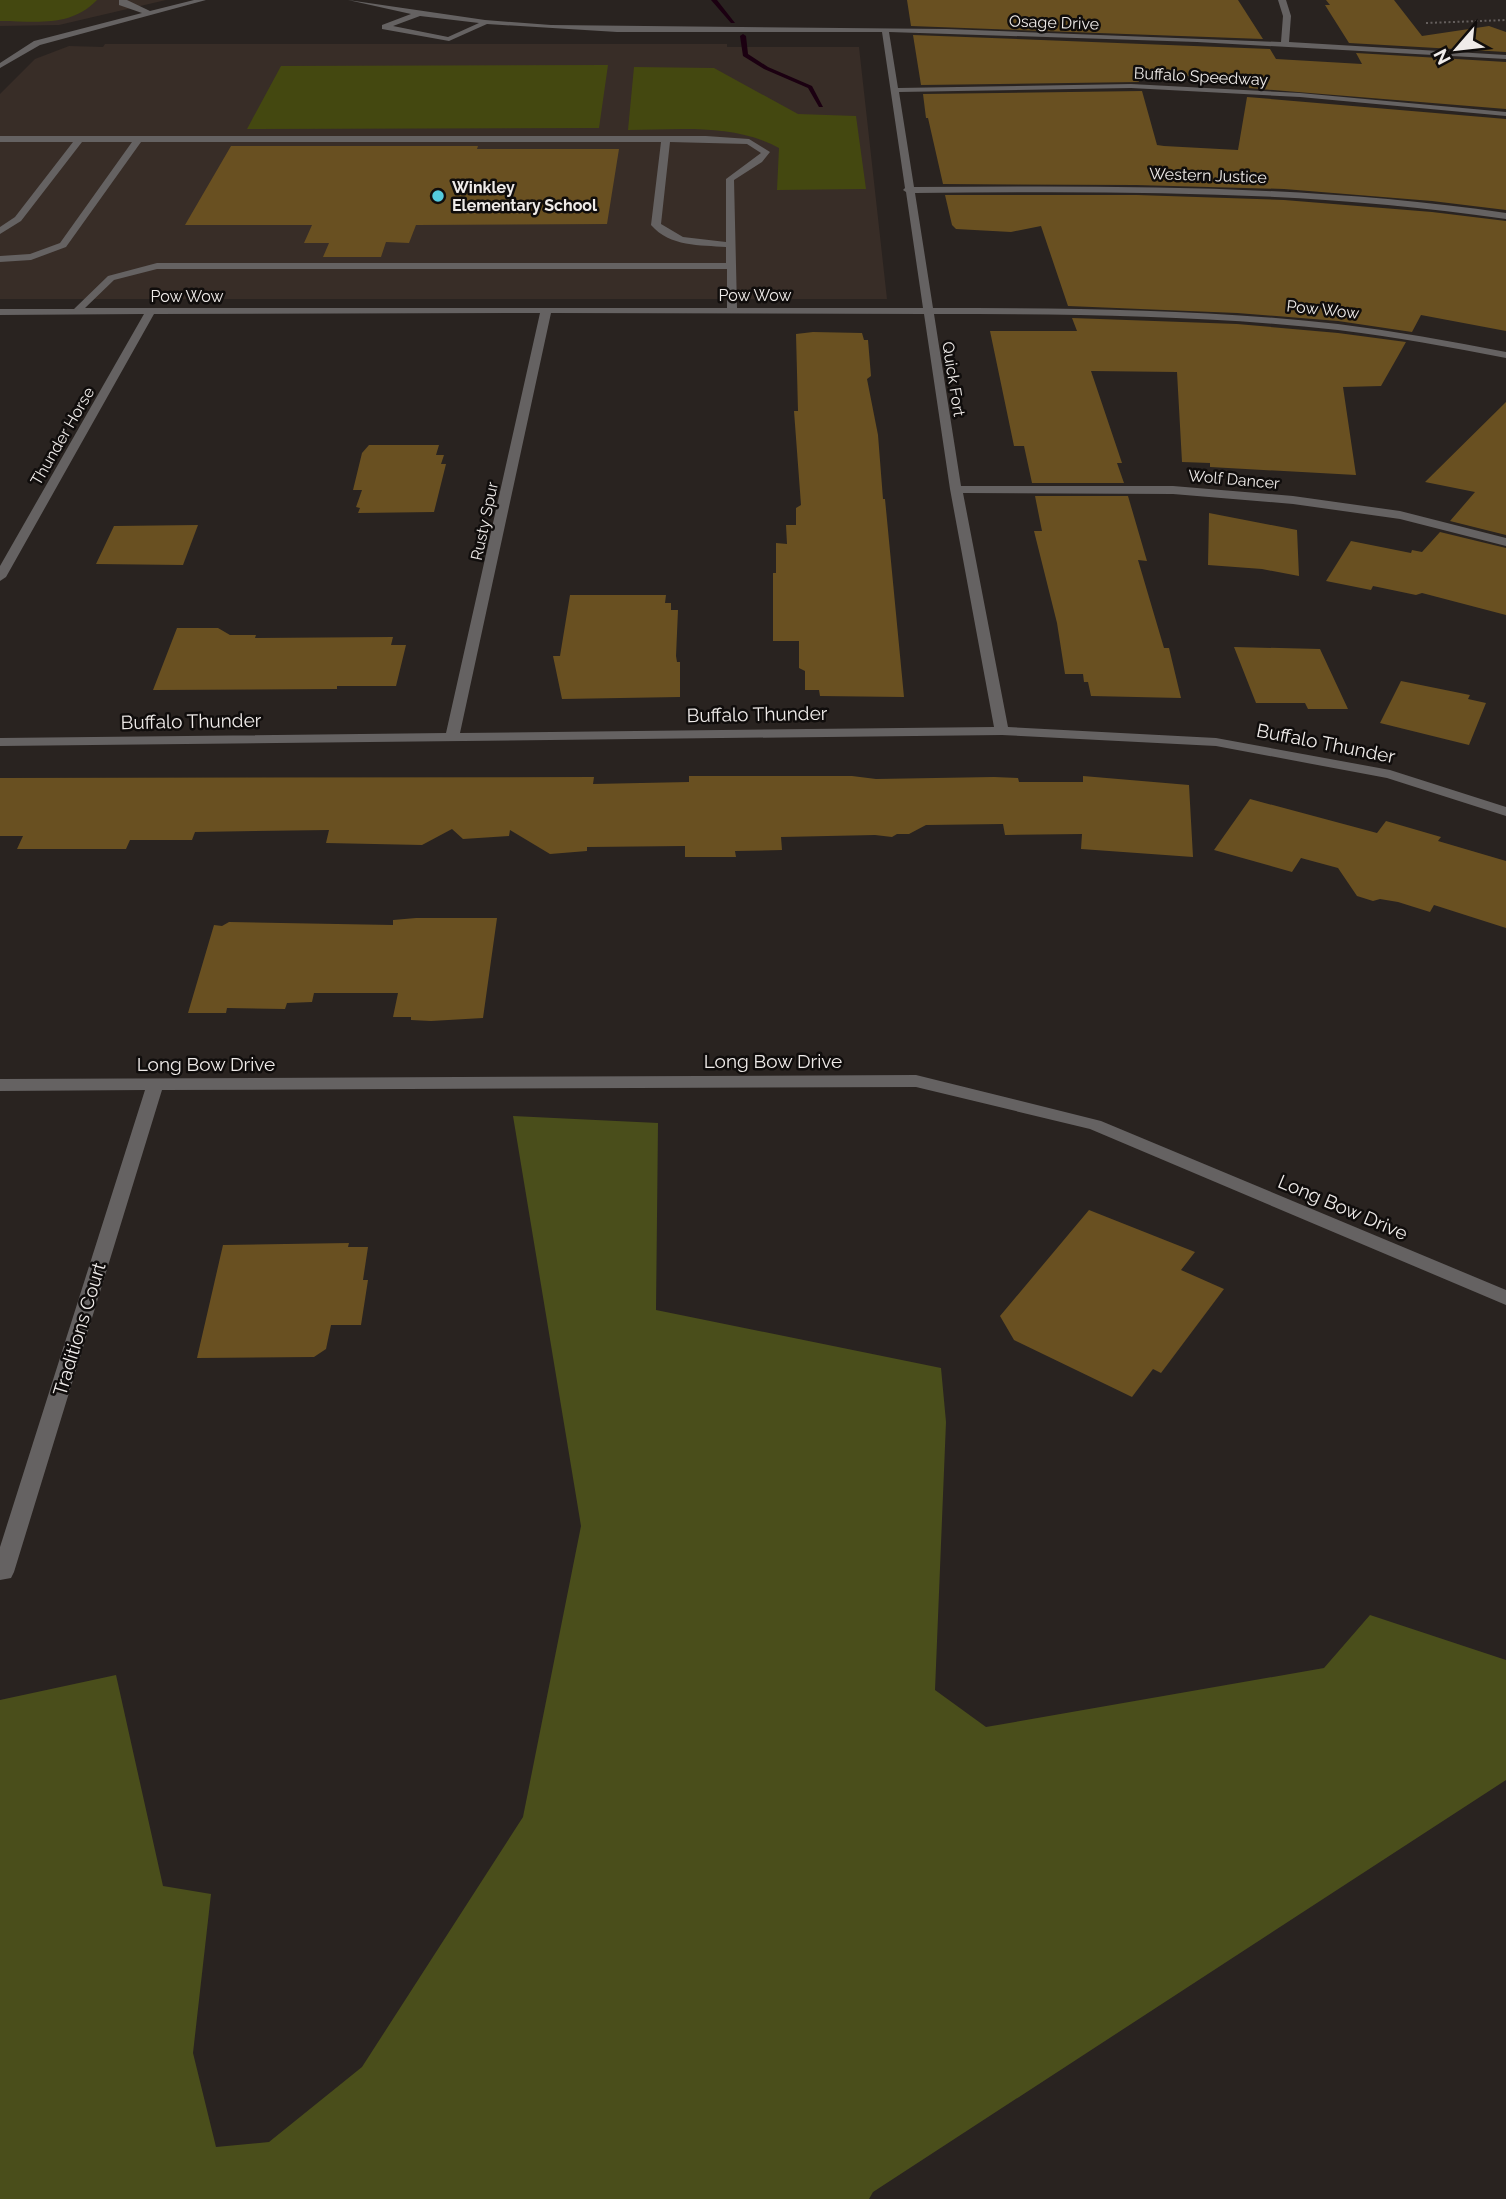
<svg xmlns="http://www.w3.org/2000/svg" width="1506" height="2199" viewBox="0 0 1506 2199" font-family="Raleway,sans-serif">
<rect width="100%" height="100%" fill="#292320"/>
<path fill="#382d27" d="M0 0H166L59 25 0 26Z
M105 44H727V47H859L887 299H0V94L35 59 69 46 103 47Z"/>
<path fill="#444810" d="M0 0H97C70 28 36 21 0 21Z
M608 65 599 128 247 129 281 66Z
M634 67 714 68 798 114 856 116 866 189 777 190 779 148C733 123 678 130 628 130Z"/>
<path fill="#4a4e1b" d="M513 1116 658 1123 656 1310 941 1368 946 1422 935 1690 986 1727 1324 1668 1370 1615 1506 1660V1780L873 2192 869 2199H0V1700L116 1675 163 1886 211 1894 193 2053 216 2147 269 2142 362 2067 523 1817 581 1526Z"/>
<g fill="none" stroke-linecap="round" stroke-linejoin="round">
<path fill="#1b0011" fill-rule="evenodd" d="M711 0H717L735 23H731Z
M743 34 746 36 748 54 768 67 812 86 823 107H819L808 88 764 69 743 56 740 36Z"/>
</g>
<path fill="#695021" d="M907 0H1238L1263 39 911 26Z
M1326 0H1394L1422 36 1489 26 1506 32V52L1349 43 1325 5H1330Z
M913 35 1270 49 1276 59 1362 64 1356 53 1506 62V109L1249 88 1250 78 1137 74 1139 82 921 85Z
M1142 91 1157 145 1164 146 1238 150 1247 97 1506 119V210L1432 201 1284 189 1136 185 943 184 928 118H926L923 94Z
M231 146H478L477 149H619L607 224 416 225 409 243 386 242 381 257H323L329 243H304L312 225H185Z
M945 195H1137L1284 200 1432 212 1506 221V331L1421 315 1412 332 1338 321 1237 313 1068 306 1041 226 1011 232 956 229 952 225Z
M1072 318 1237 324 1338 333 1406 342 1381 386 1343 387 1356 475 1210 467V463L1182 462 1177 372 1091 371 1122 463H1117L1124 483H1032L1024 446H1014L990 331H1077Z
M813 332 862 333 864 340H868L871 376 867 379 878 435 883 499H885L904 697 820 696 819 690H805V671L799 668V641H773V573H776V543L787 544 786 525H796V508L801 505 794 411H798L796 334Z
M1506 402V535L1450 521 1475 492 1425 482Z
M369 445H439L436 455H444L441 464H446L434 512 358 513 360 508 356 507 362 490H353L362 453Z
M1035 496H1128L1147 561 1138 560 1164 648H1169L1181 698 1091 696 1088 682H1084L1083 674H1065L1057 623 1034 531H1042Z
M1209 513 1297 530 1299 576 1262 569 1208 565Z
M198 525 183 565 96 564 114 526Z
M1440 532 1506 548V615L1422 593 1416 595 1373 586 1371 590 1326 581 1351 541 1411 553 1412 550 1422 552Z
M570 595H666L665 603H671V610H678L676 656 677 662H680V697L562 699 553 656H560Z
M177 628H218L230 635H256L255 638 393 637 391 645H406L396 686H337V689L153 690Z
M1234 647 1320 649 1348 709H1308L1305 703H1256Z
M1401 681 1470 695 1468 699 1486 703 1469 745 1380 723Z
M689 776H852L876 779 994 777 1018 778 1019 782H1083V776L1189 785 1193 857 1081 849 1082 834 1005 835 1003 824 926 825 909 834H897L892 837 875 835 781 837 782 850 735 851 736 857H685V846L587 847V851L550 854 510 830 509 836 463 839 452 829 422 845 326 843 329 830 195 832 192 840H130L126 849H17L23 836H0V778L594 777 593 784 689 782Z
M1250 799 1377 833 1386 821 1441 837 1438 841 1506 861V928L1434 905 1430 912 1398 902 1380 899 1373 901 1357 896 1338 868 1301 858 1292 872 1214 850Z
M416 918H497L483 1018 431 1021 411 1020V1017H393L398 993H314L312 1002 287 1003 285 1009 227 1008 226 1013H188L214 925 222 926 229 922 393 925V920Z
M1089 1210 1195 1252 1181 1270 1224 1289 1161 1373 1153 1369 1132 1397 1014 1340 1000 1316Z
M349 1243 348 1247H368L363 1280H368L361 1325H331L326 1349 314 1357 197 1358 223 1245Z"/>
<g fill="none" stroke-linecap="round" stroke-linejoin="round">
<path stroke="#655f5d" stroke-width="2" stroke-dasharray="2 2.5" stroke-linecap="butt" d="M1426 23 1506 20"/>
<path fill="#656262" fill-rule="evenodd" d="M119 0H127L150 11 194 0H206L40 45 0 68V63L34 41 142 13 119 5Z
M348 0 485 20 551 25 947 29 1281 42 1283 16 1278 0H1286L1291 16 1289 42 1506 55V59L1197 42 889 32 898 88 1131 84 1300 93 1506 112V116L1300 97 1131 88 899 92 914 187C1112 186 1309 184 1506 213V219C1309 190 1113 191 915 193L933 308C1068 308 1204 309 1338 324 1394 331 1450 341 1506 352V358C1450 347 1395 337 1338 330 1204 315 1069 314 934 314L961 486H1173L1293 496 1400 511 1506 538V546L1400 519 1293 504 1173 494 963 493 1008 727 1216 738 1390 770 1506 807V816L1387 778 1216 746 1002 735 0 746V738L446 733 540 313 154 314 6 577 0 581V566L144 314 0 315V309H74L108 276 157 263H726V247C700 245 670 247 651 225L661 142H141L66 247 31 260 0 262V256L30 254 60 243 132 142H82L21 221 0 234V227L15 217 73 142H0V136H706L749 139 770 152 762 162 734 180 737 308H923L906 192 903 190 905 188 882 32H617L487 24 449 41 382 29V25L411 14ZM420 16 479 23 448 37 393 26ZM670 142 747 144 761 153 726 179V242L683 237 661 224ZM157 269H727V308H85L114 280ZM551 313 924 314 950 489 994 727 460 733Z
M916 1075 1101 1121 1506 1290V1305L1090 1129 916 1087 162 1090 14 1572 11 1578 0 1580V1547L145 1090 0 1091V1079Z"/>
</g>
<circle fill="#54cadd" stroke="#100d0c" stroke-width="2.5" cx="438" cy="196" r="7"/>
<g text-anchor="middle" stroke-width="5" stroke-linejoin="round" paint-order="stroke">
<g font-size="16" fill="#efebe9" stroke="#100d0c">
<text transform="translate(1054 22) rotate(2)" y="6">Osage Drive</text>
<text transform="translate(1201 76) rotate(3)" y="6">Buffalo Speedway</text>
<text transform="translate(1208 175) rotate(2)" y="6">Western Justice</text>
<text x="755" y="301">Pow Wow</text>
<text x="187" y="302">Pow Wow</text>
<text transform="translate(1323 309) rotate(6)" y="6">Pow Wow</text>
<text transform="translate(954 379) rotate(81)" y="6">Quick Fort</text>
<text transform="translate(62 436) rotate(-60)" y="6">Thunder Horse</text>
<text transform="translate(1234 479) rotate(5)" y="6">Wolf Dancer</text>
<text transform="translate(484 521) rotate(-78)" y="6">Rusty Spur</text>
</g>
<g font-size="16" font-weight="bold" fill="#efebe9" stroke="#100d0c" text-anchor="start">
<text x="452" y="193">Winkley<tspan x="452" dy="18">Elementary School</tspan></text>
</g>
<g font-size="19" fill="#efebe9" stroke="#100d0c">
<text transform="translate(757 714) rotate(-1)" y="7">Buffalo Thunder</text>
<text transform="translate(191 721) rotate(-1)" y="7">Buffalo Thunder</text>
<text transform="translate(1326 743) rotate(11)" y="7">Buffalo Thunder</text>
<text x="773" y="1068">Long Bow Drive</text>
<text x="206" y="1071">Long Bow Drive</text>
<text transform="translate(1343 1207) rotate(23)" y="7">Long Bow Drive</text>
<text transform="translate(79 1329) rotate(-73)" y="7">Traditions Court</text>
</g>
</g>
<g transform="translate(1457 49) rotate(242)" stroke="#100d0c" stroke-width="5" paint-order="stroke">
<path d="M0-5L12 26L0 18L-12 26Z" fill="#efebe9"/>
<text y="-10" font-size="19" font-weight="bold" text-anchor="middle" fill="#efebe9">N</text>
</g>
</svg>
